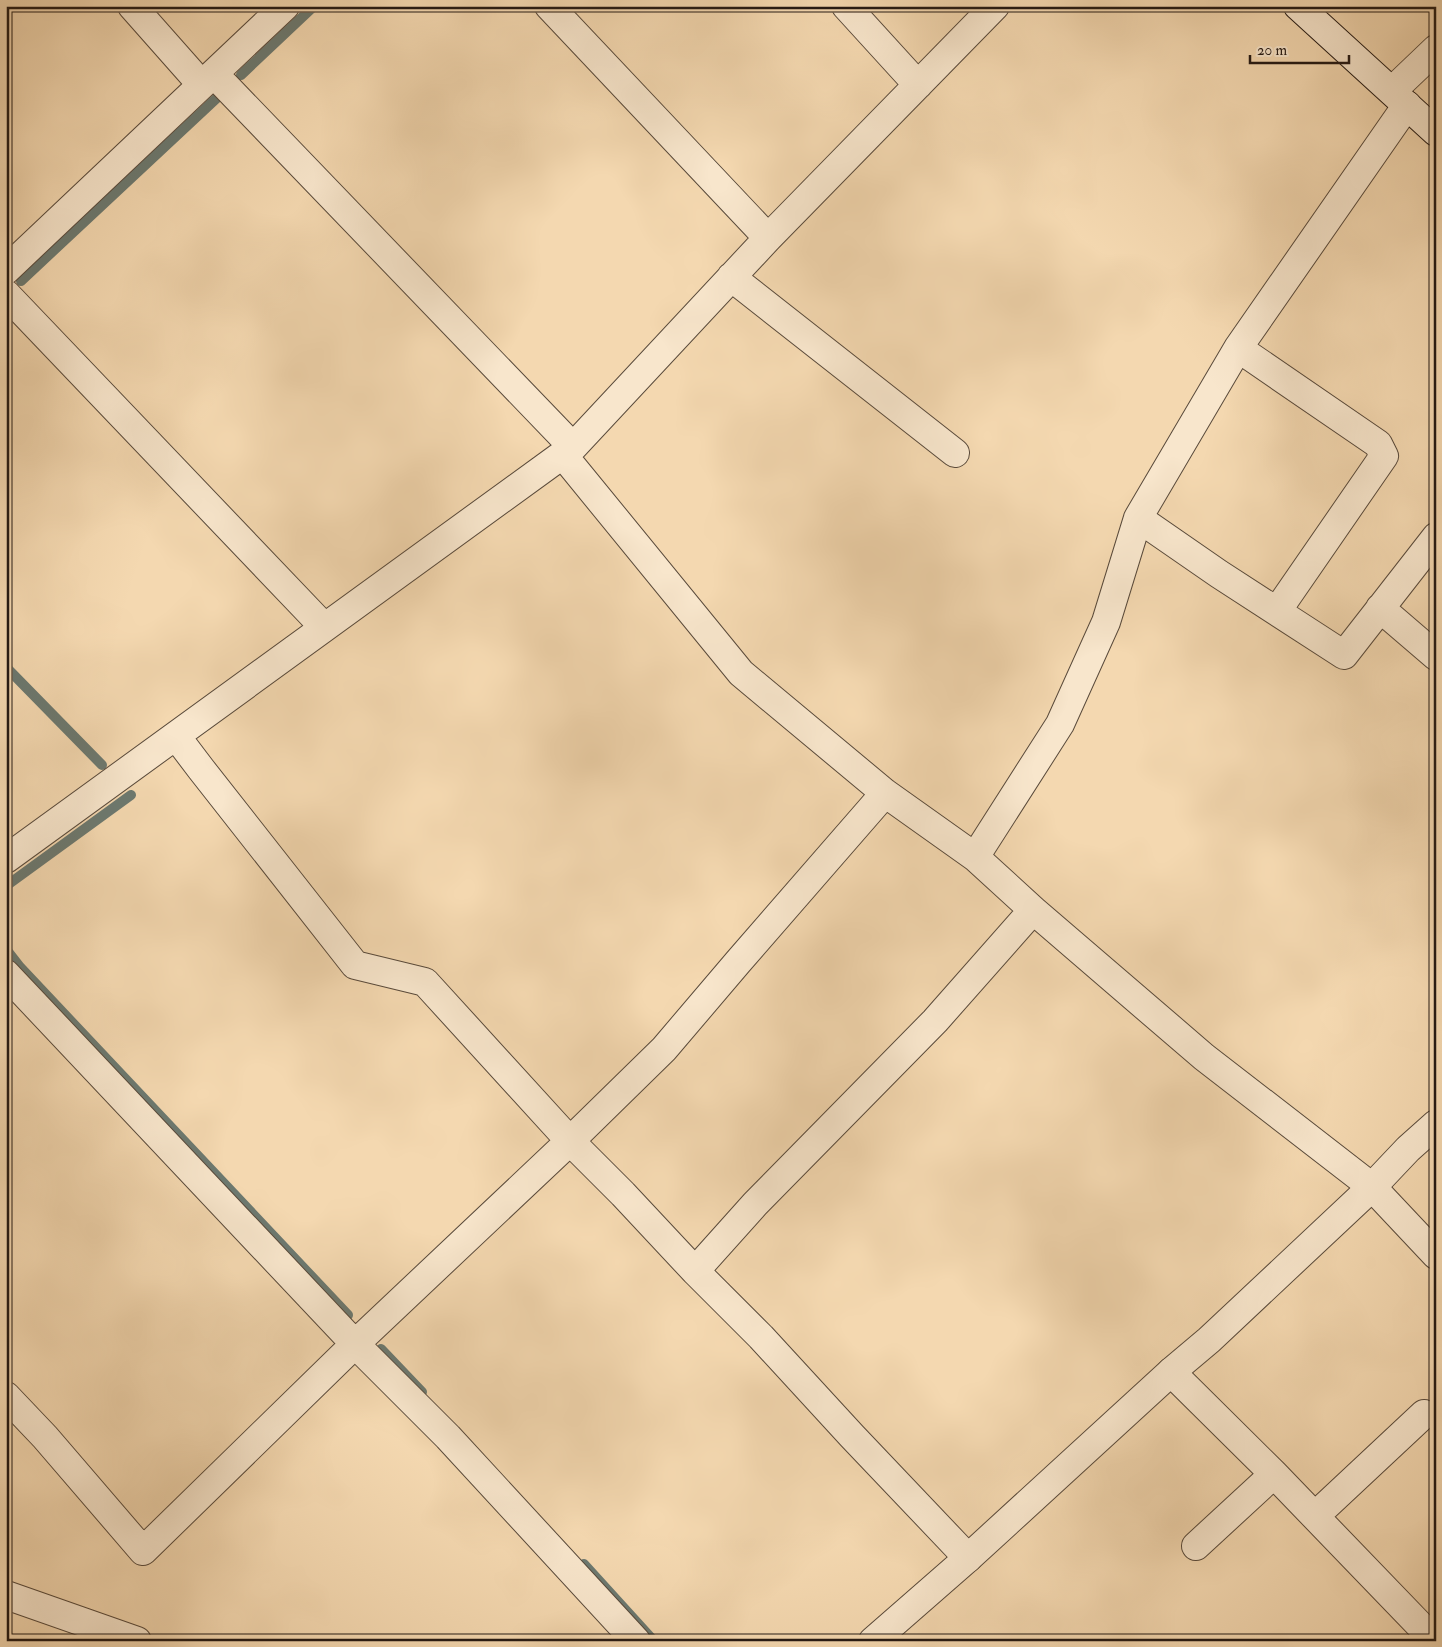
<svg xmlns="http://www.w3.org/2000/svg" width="1442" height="1647" viewBox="0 0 1442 1647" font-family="'IM FELL Double Pica',serif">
<rect width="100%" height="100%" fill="#f4d8b0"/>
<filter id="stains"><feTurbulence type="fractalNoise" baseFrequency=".004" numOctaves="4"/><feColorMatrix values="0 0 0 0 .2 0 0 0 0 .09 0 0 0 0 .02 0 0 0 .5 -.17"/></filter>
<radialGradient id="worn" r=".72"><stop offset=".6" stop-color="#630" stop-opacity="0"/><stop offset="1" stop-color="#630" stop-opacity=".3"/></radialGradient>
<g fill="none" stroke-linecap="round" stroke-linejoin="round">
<path stroke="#6c7970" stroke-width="10" d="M241 75 314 6
M21 281 219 96
M6 667 102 765
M6 886 131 795
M6 949 20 967 348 1315
M381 1349 422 1392
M584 1564 654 1641"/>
<defs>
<path id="minor" d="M549 6 768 238
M846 6 918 85
M214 74 573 447
M1392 91 1436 49
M6 270 285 6
M731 277 955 453
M6 294 324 627
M1238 348 1378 444 1384 456 1277 611
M563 455 741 673 885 793 975 857 1033 910 1204 1057 1372 1187 1436 1255
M1138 518 1219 574 1344 655 1436 537
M1380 608 1436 656
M176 736 201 769 355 965 425 982 570 1141 623 1194 695 1271 761 1337 852 1436 968 1558
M975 857 1060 724 1106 622 1138 518 1238 348 1407 105
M6 859 573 447 768 238 995 6
M6 974 355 1344 448 1437 636 1641
M695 1271 755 1204 935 1021 1033 910
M1171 1372 1274 1474 1435 1641
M6 1396 45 1437 143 1551 355 1344 570 1141 664 1049 738 962 885 793
M1315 1516 1424 1414
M1196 1546 1274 1474
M6 1595 137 1641"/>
<path id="tertiary" d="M132 6 201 84
M873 1641 968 1558 1171 1372 1209 1340 1372 1187 1408 1149 1436 1124"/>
<path id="secondary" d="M1298 6 1436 132"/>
</defs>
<use href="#minor" stroke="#594a3b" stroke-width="30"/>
<use href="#tertiary" stroke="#594a3b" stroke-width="30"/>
<use href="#secondary" stroke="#251a14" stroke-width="30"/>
<use href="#minor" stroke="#f8e6cc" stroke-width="28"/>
<use href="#tertiary" stroke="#f8e6cc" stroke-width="28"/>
<use href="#secondary" stroke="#f8e6cc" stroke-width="28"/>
</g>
<rect width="1442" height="1647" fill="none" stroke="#f4d8b0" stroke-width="25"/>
<rect x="8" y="8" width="1427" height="1632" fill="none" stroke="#251a14" stroke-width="2.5"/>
<rect x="12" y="12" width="1417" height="1622" fill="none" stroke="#251a14"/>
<path d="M1250 55v8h99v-8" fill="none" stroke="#251a14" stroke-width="2.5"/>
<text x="1257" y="55" font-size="15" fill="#251a14" stroke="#f8e6cc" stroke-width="4" paint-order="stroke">20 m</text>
<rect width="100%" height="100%" filter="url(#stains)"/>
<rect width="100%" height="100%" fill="url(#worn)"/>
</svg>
